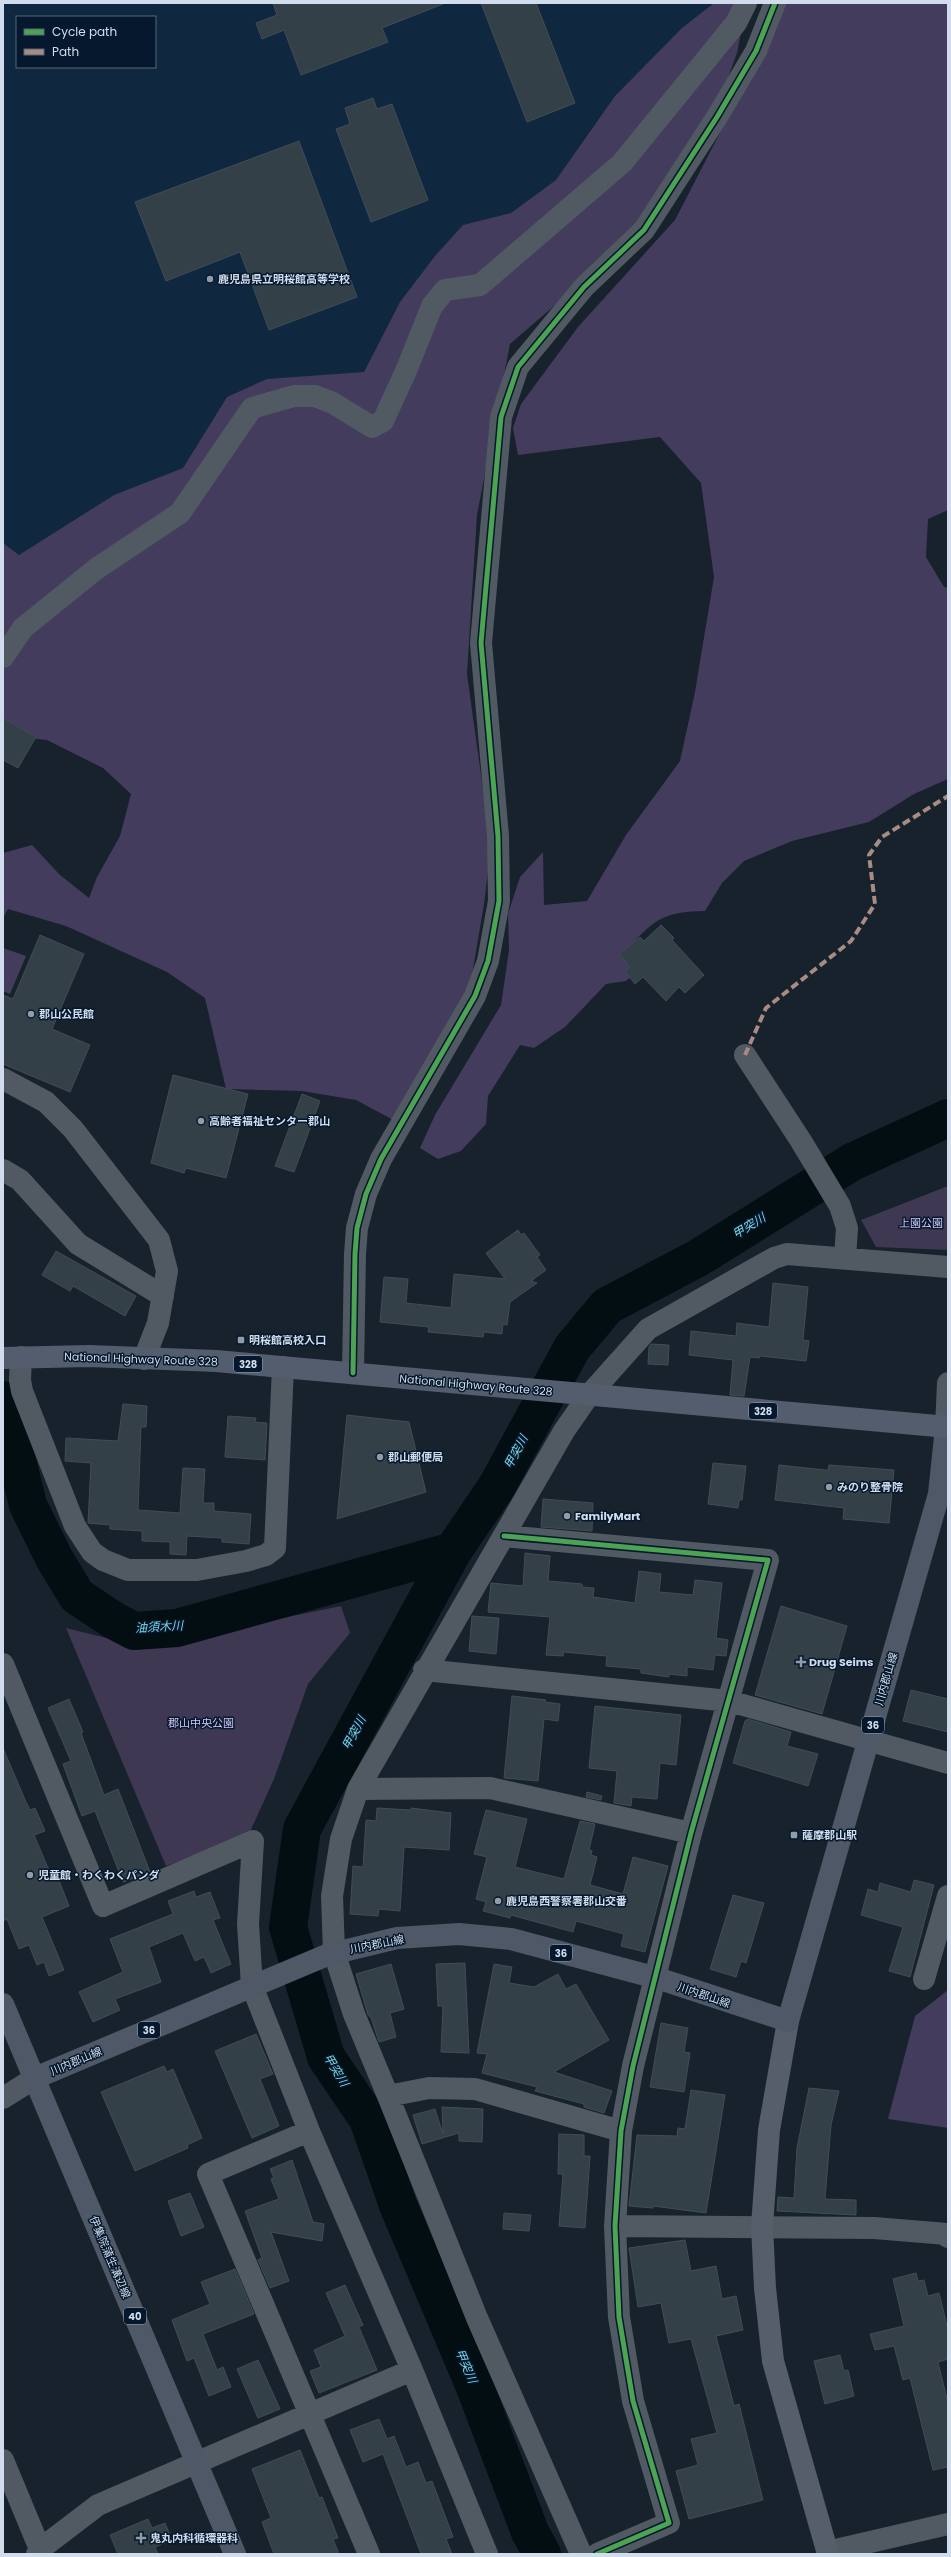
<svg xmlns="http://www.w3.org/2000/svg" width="951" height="2557" viewBox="0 0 951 2557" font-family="Poppins,'Noto Sans JP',sans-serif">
<rect width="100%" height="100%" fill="#17222d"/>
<path fill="#102740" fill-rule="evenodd" d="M3 3H714L682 28 615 96 556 180 511 213 463 225 400 302 364 372 337 375 227 397 183 468 114 495 19 555 3 543ZM17 17H155V67H17Z"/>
<path fill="#3e3852" d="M948 1186V1250L876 1247 861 1220Z
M341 1606 350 1633 308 1684 274 1779 248 1836 166 1866 66 1628 142 1647Z"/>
<path fill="#433c5c" d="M714 3H747L737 53 723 91 620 249 510 344 477 515 467 674 491 847 484 904 471 981 397 1122 356 1100 302 1091 226 1089 205 998 167 972 66 926 8 909 3 918V853L32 845 60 875 89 898 97 877 120 836 131 794 103 768 47 740 7 736 3 739V543L19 555 114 495 183 468 227 397 267 379 364 372 400 302 435 256 463 225 511 213 556 180 615 96 682 28Z
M774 3H948V510L928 519 926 557 944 587 948 588V779L914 794 869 822 792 841 744 861 722 883 705 911C666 912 657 917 631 945L632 976 626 981 606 984 565 1027 534 1048 520 1045 488 1096 486 1124 461 1151 438 1159 420 1148 435 1115 501 1005 509 950 508 914 520 877 543 852 544 905 587 901 626 835 680 761 695 692 714 577 701 483 660 437 518 455 513 428 521 404 578 327 675 220 758 59Z
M3 948 26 956 10 994 3 991Z
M948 1990V2128L888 2119 915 2016Z"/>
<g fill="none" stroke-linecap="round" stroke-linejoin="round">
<path stroke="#020e11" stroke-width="38" d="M3 1400 15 1430 16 1456 28 1505 54 1558 77 1596 113 1620 134 1631 177 1628 453 1551
M542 2554 530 2532 475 2387 398 2205 368 2119 326 2057 288 1927 302 1829 453 1551 497 1486 572 1348 607 1306 698 1258 852 1162 948 1118"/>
</g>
<path fill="#344048" stroke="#414c56" d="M273 3H443V4L382 28 388 42 301 75 284 30 262 39 256 23 277 15Z
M481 3H536L575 103 527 122Z
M373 98 377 109 392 104 428 200 371 222 336 129 350 124 345 108Z
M299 141 357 297 269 330 240 252 166 281 135 202Z
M3 718 36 737 18 768 3 760Z
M661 925 674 938 672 940 704 975 685 993 679 987 666 1001 643 977 635 984 625 971 630 967 619 954 640 937 644 941Z
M40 935 84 954 52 1029 90 1045 70 1092 3 1064V995L13 999Z
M173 1075 248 1094 226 1178 186 1168 184 1173 151 1163Z
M302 1094 320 1101 294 1172 275 1166Z
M518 1230 521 1235 524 1233 540 1255 537 1257 546 1270 531 1281 537 1283 510 1302 507 1325 503 1324 502 1334 484 1332 483 1337 428 1332 429 1327 380 1322 384 1277 408 1279 406 1303 451 1308 454 1274 505 1279 486 1253Z
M56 1251 136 1296 125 1316 73 1286 70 1291 42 1275Z
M773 1283 808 1287 803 1340 809 1341 806 1361 760 1356 759 1358 750 1357 744 1396 730 1395 733 1360 689 1355 691 1331 736 1336 737 1323 769 1327Z
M651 1344 669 1345 668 1365 648 1364 649 1347Z
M123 1404 147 1406 146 1427H141L138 1510 180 1513 183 1468 205 1469 203 1503H214V1511L251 1514 249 1544 222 1542V1538L187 1536 186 1555 170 1554V1542L142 1541V1531L110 1529V1525L88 1523 91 1463 65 1461 66 1438 118 1441Z
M347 1415 409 1422 426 1492 337 1519Z
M228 1416 256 1418 255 1422 267 1423 265 1460 225 1457Z
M713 1463 746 1466 742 1500H739L738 1508 708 1504Z
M779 1465 825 1470H828L829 1465 894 1470 889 1523 843 1519 844 1508 775 1500Z
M543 1499 593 1503 592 1531 541 1527Z
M525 1553 550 1556 548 1581 582 1584V1587L594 1588 593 1597 635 1603 639 1571 661 1574 659 1592 693 1595 695 1580 722 1583 716 1638 728 1640 726 1656 715 1655 713 1670 687 1667V1676L669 1674V1677L641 1673V1669L606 1666 607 1656 564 1652 563 1656 546 1655 550 1617 488 1612 491 1583 523 1586Z
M781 1606 847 1626 822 1714 755 1695Z
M472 1616 499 1618 496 1654 469 1651Z
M911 1690 948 1699V1732L903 1721Z
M512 1696 546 1700 545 1702 560 1704 558 1721 544 1719 538 1781 504 1778Z
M69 1699 83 1732 81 1733 104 1795 118 1789 150 1872 123 1882 95 1811 82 1816 63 1764 71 1761 48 1708Z
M595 1706 681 1715 676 1765 660 1763 657 1799 632 1797 631 1806 614 1803 617 1771 589 1768Z
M748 1719 791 1732 787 1746 818 1754 808 1786 733 1763 745 1721Z
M3 1748 26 1802 30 1810 35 1808 45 1831 34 1835 53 1880 58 1878 69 1906 42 1917 64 1970 49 1976 44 1962 37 1965 29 1945 19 1949 7 1919 3 1921Z
M587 1792 602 1796 601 1800 586 1797Z
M377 1808 411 1810V1808L451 1813 449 1850 404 1847 400 1911 379 1909 378 1916 350 1914 353 1866 363 1867 366 1820 376 1821Z
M486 1810 527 1819 515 1867 564 1879 580 1821 595 1824 589 1850 592 1851 591 1855 597 1857 590 1885 623 1894 633 1857 668 1866 645 1952 621 1946 624 1934 576 1921 573 1932 511 1915 510 1918 483 1911 486 1902 476 1899 487 1857 474 1854Z
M914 1880 934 1885 910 1977 889 1971 903 1927 861 1915 868 1889 878 1892 880 1883 911 1892Z
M194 1891 196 1897 210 1892 220 1918 213 1920 231 1964 211 1973 204 1957 195 1961 183 1933 149 1947 161 1982 115 1999 120 2010 93 2022 79 1992 123 1972 110 1939 173 1914 168 1901Z
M733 1895 764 1903 746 1963 741 1961 736 1977 710 1969Z
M465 1963 469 2053 441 2052 443 2006H438L436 1964Z
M391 1964 404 2009 390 2013 396 2037 379 2042 371 2018 368 2015 356 1974Z
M494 1964 512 1967 509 1983 534 1987 558 1974 566 1989 576 1984 609 2040 554 2072 612 2091 604 2113 584 2107V2104L535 2091 537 2087 482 2073 487 2054 477 2053Z
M661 2023 688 2028 684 2052 690 2053 684 2092 650 2087Z
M256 2034 273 2074 260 2079 279 2126 252 2138 215 2051Z
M164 2066 167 2072 173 2069 202 2138 187 2145 188 2148 135 2171 101 2092Z
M809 2088 839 2091 831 2125 825 2199 856 2200V2215L777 2211 778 2197 794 2198 797 2148Z
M691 2090 725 2095 706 2213 653 2206V2208L629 2206 637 2135 677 2136 678 2128 685 2129Z
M442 2107 483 2109 482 2142 459 2141V2133L422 2144 413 2115 435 2109 443 2134Z
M559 2134 584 2135V2156H590L585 2228 559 2226 563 2174H558Z
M292 2160 313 2222 324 2224 322 2241 271 2232 289 2281 270 2288 258 2260 262 2258 245 2211 279 2199 271 2179 274 2178 270 2169Z
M190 2193 204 2227 181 2236 168 2201Z
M504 2213 531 2215 529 2231 503 2229Z
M685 2240 691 2271 716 2266 722 2299 736 2296 743 2330 716 2336 734 2406 739 2404 763 2500 689 2519 676 2471 698 2465 691 2439 717 2433 691 2339 669 2343 661 2303 638 2307 629 2248Z
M235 2269 254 2314 203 2334 217 2370 223 2367 231 2387 209 2396 194 2358 187 2361 172 2320 210 2304 201 2282Z
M916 2273 918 2281 924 2280 928 2296 939 2293 948 2330V2359L938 2362 948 2403V2467L933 2470 910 2378 903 2380 894 2346 875 2350 870 2334 904 2326 893 2279Z
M345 2285 363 2325 359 2327 377 2370 319 2393 310 2371 321 2367 314 2350 345 2336 326 2293Z
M840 2355 844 2371 848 2370 854 2396 825 2404 814 2361Z
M258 2360 280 2409 258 2418 237 2369Z
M379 2419 387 2439 394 2436 406 2467 418 2462 426 2483 432 2481 453 2537 446 2539 452 2554H421L383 2454 363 2462 350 2430Z
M300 2450 319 2498 322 2497 338 2538 333 2539 339 2554H274L262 2522 271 2518 252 2469Z
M148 2519 152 2528 165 2523 172 2540 155 2547 158 2554H118L110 2535Z"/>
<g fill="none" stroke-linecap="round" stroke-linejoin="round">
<path stroke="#515963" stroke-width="22" d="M3 657 23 628 96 569 180 513 252 408 294 396H315L333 403 372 427 383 421 406 371 432 306 445 290 480 285 622 163 736 23 746 3
M745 1055 801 1141 840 1206 847 1228 845 1258
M3 1079 46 1102 73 1129 159 1240 167 1271 158 1323 144 1359
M3 1170 20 1180 78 1244 163 1296
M21 1357 20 1380 22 1391 75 1526 92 1552 103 1560 128 1570H197L246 1561 266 1555 275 1548 283 1367
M353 1373 355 1254 357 1228 366 1194 381 1159 475 996 488 961 499 901 498 836 481 643 501 417 518 367 584 287 644 230 717 117 756 51 775 3
M946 1427 948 1383
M504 1536 768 1560 691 1833 633 2066 621 2131 615 2226 619 2317 633 2401 669 2523 597 2554
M3 1664 103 1906 253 1841 248 1924 252 1986 309 2131 412 2370 487 2554
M424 1670 729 1701 948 1763
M358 1789 341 1839 332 1896 334 1952 354 2014 388 2096 429 2088 475 2089 621 2131
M691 1833 490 1788 358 1789 564 1431 589 1395 648 1329 774 1258 787 1254 948 1267
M924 1979 948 1896
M388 2096 477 2318 581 2554
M3 2098 35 2078
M309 2131 208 2174 369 2554
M615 2226 874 2228 947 2234 948 2237
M3 2460 42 2554
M827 2552 948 2524
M37 2554 39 2550 98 2505 412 2370"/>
<path stroke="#555e69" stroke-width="22" d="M788 2021 769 2130 762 2226 765 2288 773 2361 828 2554"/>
<path stroke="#4f5866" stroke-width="22" d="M3 2004 235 2554
M35 2078 327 1955 397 1938 459 1934 511 1939 657 1978 788 2021 939 1494 946 1427"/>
<path stroke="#535d6d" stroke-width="22" d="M3 1358 89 1356 216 1361 948 1427"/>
<path stroke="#a88b81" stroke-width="4" stroke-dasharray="8 4" stroke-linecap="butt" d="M745 1055 766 1008 851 941 875 904 869 855 882 837 948 796"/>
<defs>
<path id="cycleway" d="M353 1373 355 1254 357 1228 366 1194 381 1159 475 996 488 961 499 901 498 836 481 643 501 417 518 367 584 287 644 230 717 117 756 51 775 3
M504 1536 768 1560 691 1833 633 2066 621 2131 615 2226 619 2317 633 2401 669 2523 597 2554"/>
</defs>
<use href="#cycleway" stroke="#05182d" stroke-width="8"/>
<use href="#cycleway" stroke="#4ca352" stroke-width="5"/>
</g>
<g fill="#909ca9" stroke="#05182d" stroke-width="1.5">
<circle cx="210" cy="279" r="4"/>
<circle cx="31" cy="1014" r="4"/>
<circle cx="201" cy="1121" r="4"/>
<rect x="237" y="1336" width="8" height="8" rx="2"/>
<circle cx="380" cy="1457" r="4"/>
<circle cx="829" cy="1487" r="4"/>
<circle cx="567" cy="1516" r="4"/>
<path d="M799 1656h4v4h4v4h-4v4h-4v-4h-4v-4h4z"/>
<rect x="790" y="1831" width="8" height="8" rx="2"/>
<circle cx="30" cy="1875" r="4"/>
<circle cx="498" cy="1901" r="4"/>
<path d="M139 2532h4v4h4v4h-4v4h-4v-4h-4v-4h4z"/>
</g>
<g text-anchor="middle" stroke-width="3" stroke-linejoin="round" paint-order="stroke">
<g fill="#05182d" stroke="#94a2b3" stroke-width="1">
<rect x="234" y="1356" width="28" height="16" rx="3"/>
<rect x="749" y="1403" width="28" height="16" rx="3"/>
<rect x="862" y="1717" width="22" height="16" rx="3"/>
<rect x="550" y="1945" width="22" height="16" rx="3"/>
<rect x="138" y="2022" width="22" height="16" rx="3"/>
<rect x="124" y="2308" width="22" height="16" rx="3"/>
</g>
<g font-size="10" font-weight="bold" fill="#d1ddec">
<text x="248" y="1368">328</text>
<text x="763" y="1415">328</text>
<text x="873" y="1729">36</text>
<text x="561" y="1957">36</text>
<text x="149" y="2034">36</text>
<text x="135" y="2320">40</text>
</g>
<g font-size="11" font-weight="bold" fill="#d1ddec" stroke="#05182d" text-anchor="start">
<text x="218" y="283">鹿児島県立明桜館高等学校</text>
<text x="39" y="1018">郡山公民館</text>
<text x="209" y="1125">高齢者福祉センター郡山</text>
<text x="249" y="1344">明桜館高校入口</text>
<text x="388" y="1461">郡山郵便局</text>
<text x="837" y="1491">みのり整骨院</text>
<text x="575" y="1520">FamilyMart</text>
<text x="809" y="1666">Drug Seims</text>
<text x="802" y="1839">薩摩郡山駅</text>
<text x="38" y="1879">児童館・わくわくパンダ</text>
<text x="506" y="1905">鹿児島西警察署郡山交番</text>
<text x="150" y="2542">鬼丸内科循環器科</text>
</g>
<g font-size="11" fill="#d1c4f6" stroke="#05182d">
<text x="921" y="1227">上園公園</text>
<text x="201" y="1727">郡山中央公園</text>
</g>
<g font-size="11" fill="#d1ddec" stroke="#05182d">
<text transform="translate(141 1359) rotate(2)" y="4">National Highway Route 328</text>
<text transform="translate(476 1385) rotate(5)" y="4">National Highway Route 328</text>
<text transform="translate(886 1679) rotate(-74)" y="4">川内郡山線</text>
<text transform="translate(377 1944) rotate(-11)" y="4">川内郡山線</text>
<text transform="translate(704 1995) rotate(19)" y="4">川内郡山線</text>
<text transform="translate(76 2061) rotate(-23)" y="4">川内郡山線</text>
<text transform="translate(110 2257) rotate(67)" y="4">伊集院蒲生溝辺線</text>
</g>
<g font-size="12" font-style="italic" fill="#79d2e0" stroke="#05182d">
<text transform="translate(749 1226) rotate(-32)" y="4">甲突川</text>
<text transform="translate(516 1452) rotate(-62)" y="4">甲突川</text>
<text transform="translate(159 1627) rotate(-3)" y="4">油須木川</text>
<text transform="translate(354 1733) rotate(-62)" y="4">甲突川</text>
<text transform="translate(336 2070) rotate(59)" y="4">甲突川</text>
<text transform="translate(466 2366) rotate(67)" y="4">甲突川</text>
</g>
</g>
<rect width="951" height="2557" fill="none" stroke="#d1ddec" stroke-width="8"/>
<rect x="16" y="16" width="140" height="52" fill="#05182d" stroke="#576779"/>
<rect x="24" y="29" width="20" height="6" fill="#4ca352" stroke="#576779"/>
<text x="52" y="36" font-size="12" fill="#d1ddec">Cycle path</text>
<rect x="24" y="49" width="20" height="6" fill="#a88b81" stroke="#576779"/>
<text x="52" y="56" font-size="12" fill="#d1ddec">Path</text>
</svg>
